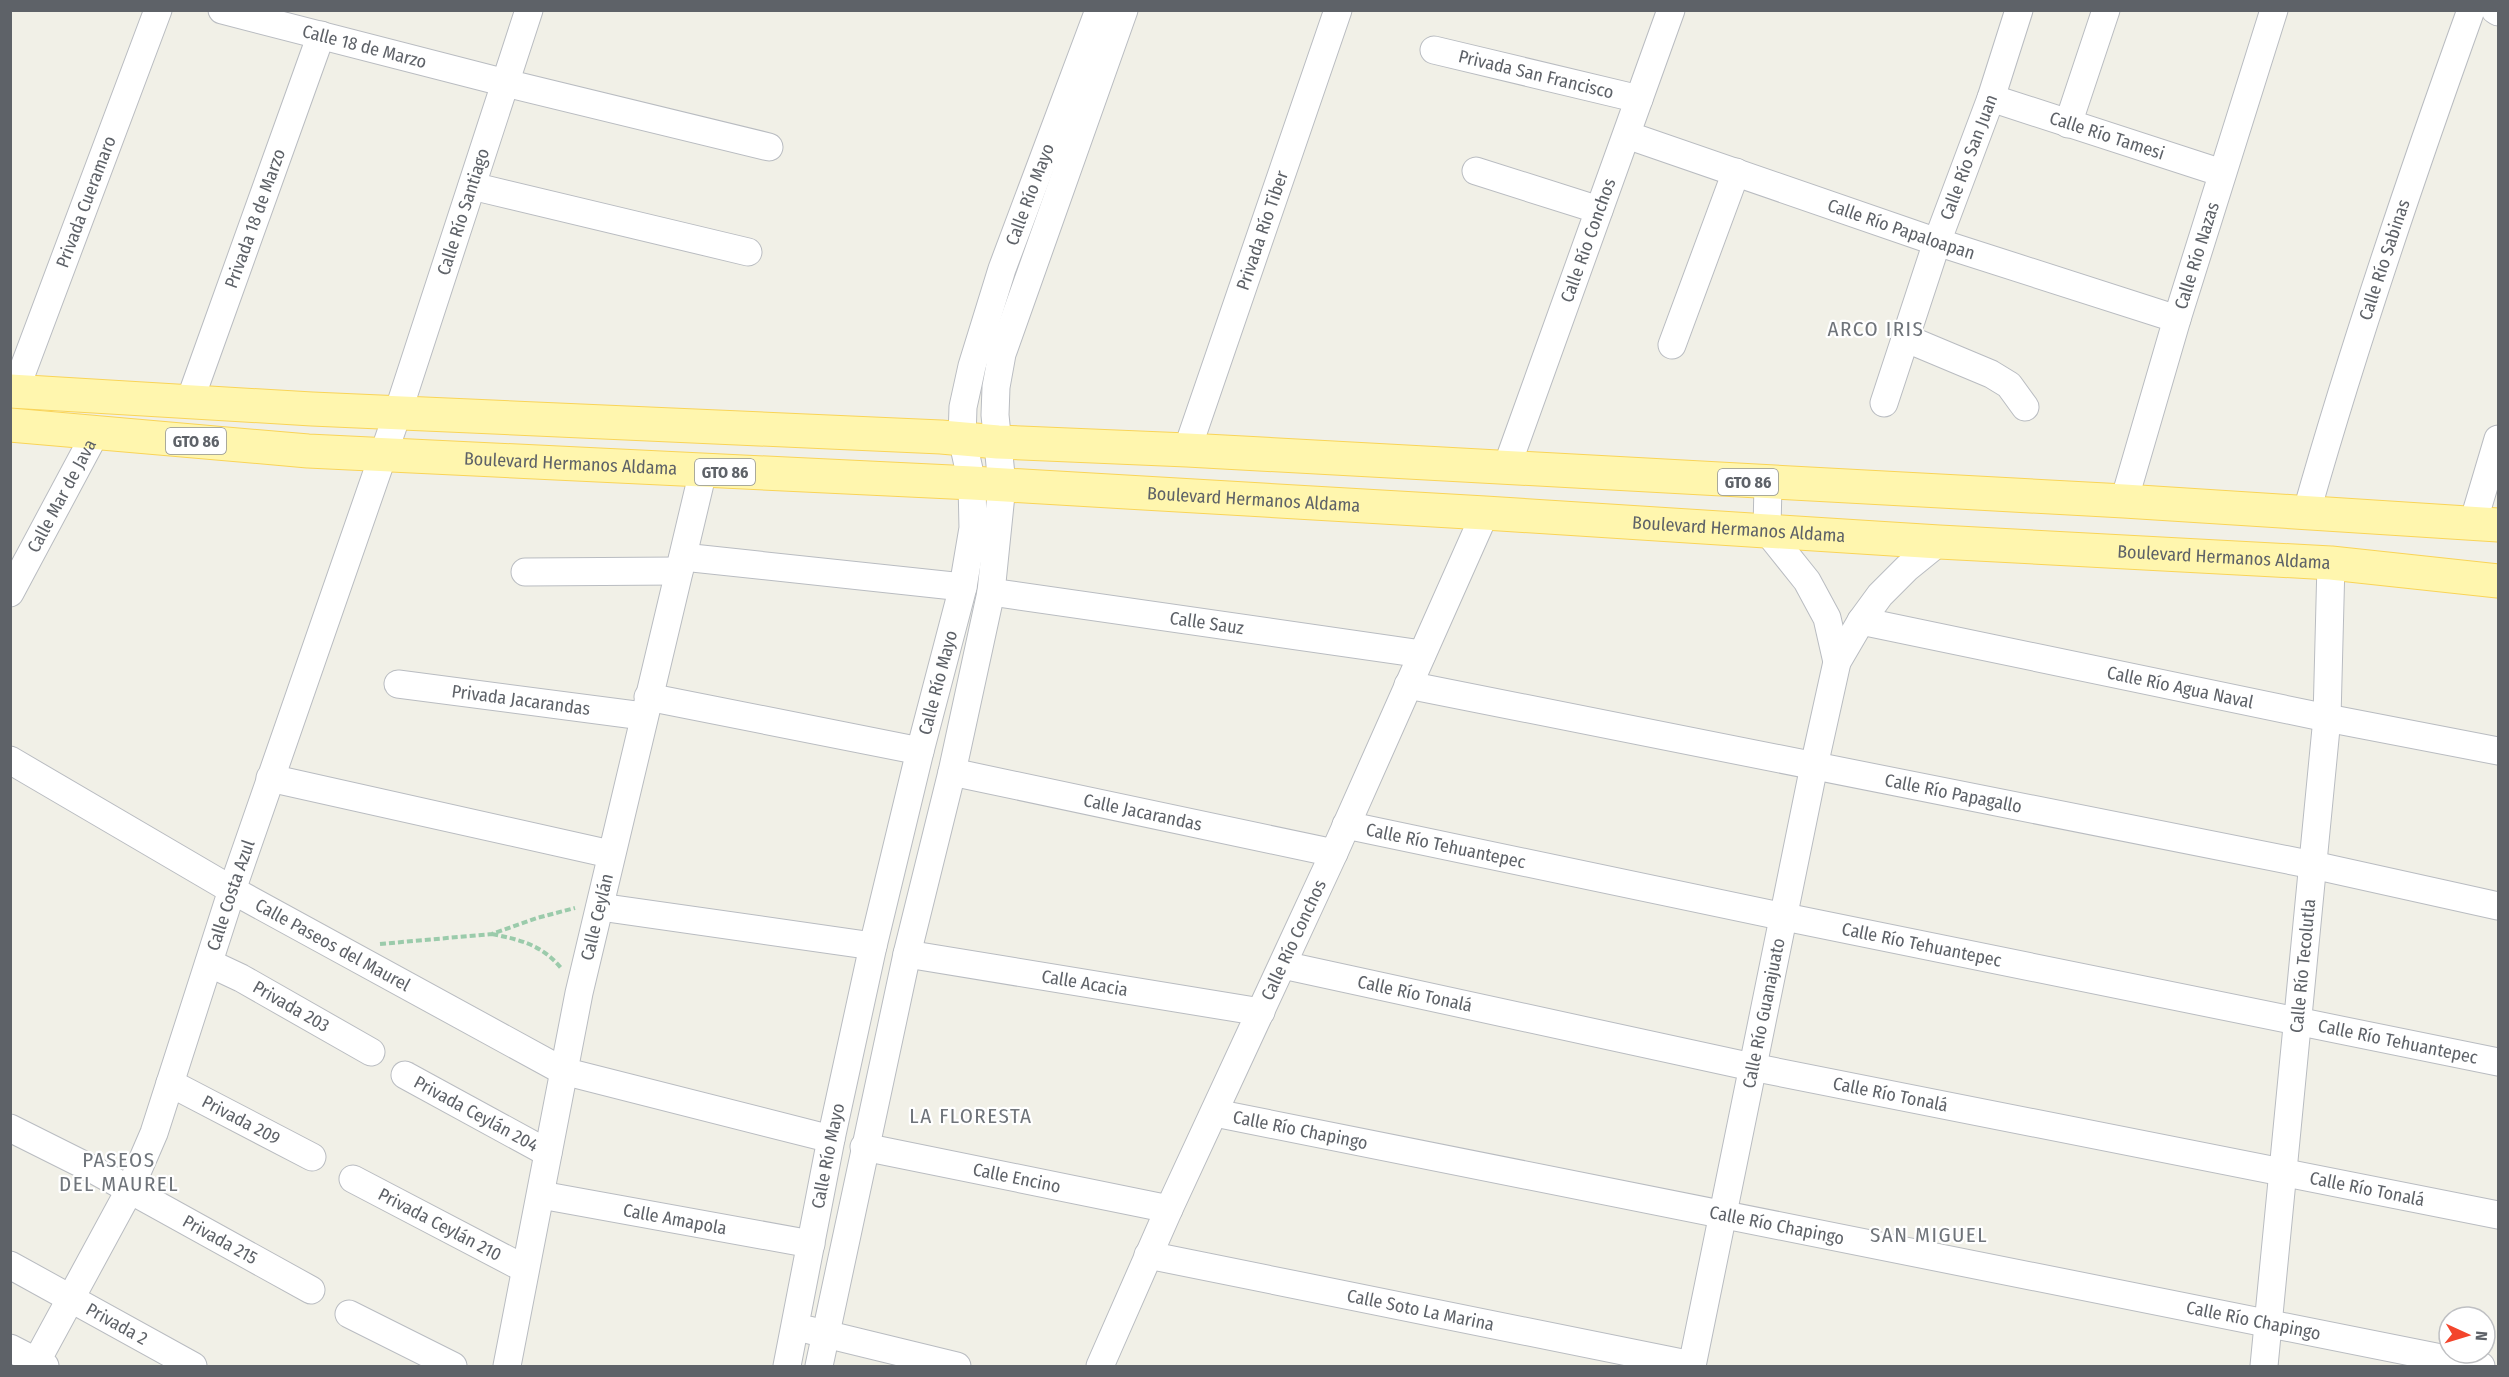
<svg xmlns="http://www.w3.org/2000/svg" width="2509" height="1377" viewBox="0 0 2509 1377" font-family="'Fira Sans Condensed',sans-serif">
<rect width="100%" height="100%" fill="#f1f0e7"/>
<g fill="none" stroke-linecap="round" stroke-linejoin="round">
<defs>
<g id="minor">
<path id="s1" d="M222 10 506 83 769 147"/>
<path d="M2495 10 2498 12"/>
<path id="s2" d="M1434 50 1639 99"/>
<path id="s3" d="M1991 98 2222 173"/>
<path d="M2068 124 2106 10"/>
<path id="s4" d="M1627 135 1937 242 2177 319"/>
<path d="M1476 171 1599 210"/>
<path d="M472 186 748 252"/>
<path d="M1905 338 1991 374 2009 385 2025 407"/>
<path d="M1672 345 1736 172"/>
<path id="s5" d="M15 391 158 10"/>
<path id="s6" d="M189 403 321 35"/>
<path id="s7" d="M1884 403 1937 242 1991 98 2019 10"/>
<path id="s8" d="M1187 450 1338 10"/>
<path id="s9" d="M1506 469 1671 10"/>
<path d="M1768 483 1767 531 1807 581 1827 618 1837 662"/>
<path id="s10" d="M2124 501 2177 319 2274 10"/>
<path id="s11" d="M2306 514C2354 344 2411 177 2471 10"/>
<path d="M2473 523 2498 439"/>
<path d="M683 557 963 587"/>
<path d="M525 572 679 571"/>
<path id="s12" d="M991 592 1422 654"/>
<path id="s13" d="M10 593 96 432"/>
<path id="s14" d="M1861 621 2327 718 2498 751"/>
<path id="s15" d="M398 684 643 716"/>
<path id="s16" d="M1408 685 2313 865 2498 906"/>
<path d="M648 697 920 751"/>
<path id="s17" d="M10 760 232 890 563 1071 831 1139"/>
<path id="s18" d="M952 772 1334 853"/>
<path d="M270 778 610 854"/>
<path id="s19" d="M1346 825 1785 917 2498 1062"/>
<path d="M600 907 873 946"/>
<path id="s20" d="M907 954 1261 1012"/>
<path id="s21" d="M209 963 241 978 371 1052"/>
<path id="s22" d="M1283 965 1752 1067 2498 1215"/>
<path id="s23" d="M405 1075 548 1153"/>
<path id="s24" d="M170 1083 312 1157"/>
<path id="s25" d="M1215 1113 2481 1366"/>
<path id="s26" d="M10 1128 94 1170 311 1290"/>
<path id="s27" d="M864 1147 1169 1209"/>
<path id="s28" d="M353 1179 525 1269"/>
<path id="s29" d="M541 1195 811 1244"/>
<path id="s30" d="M1148 1255 1692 1365"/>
<path id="s31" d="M10 1265 193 1366"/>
<path d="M349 1314 453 1366"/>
<path d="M809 1330 957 1366"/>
<path d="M10 1348 45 1366"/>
<path id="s32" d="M34 1366 129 1191 154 1133 232 890 398 412 529 10"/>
<path id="s33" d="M507 1366 579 993 703 471"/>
<path id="s34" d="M787 1366 831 1139 873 946 920 751 963 587 973 528 972 483 962 438 963 407 972 366 1002 269 1099 10"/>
<path d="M819 1366 907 954 952 772 991 592 1002 485 995 415 996 387 1002 354 1124 10"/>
<path id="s35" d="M1100 1366 1169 1209 1334 853 1485 513"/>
<path id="s36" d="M1692 1366 1814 766 1837 662 1861 621 1880 595 1907 568 1939 542"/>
<path id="s37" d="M2264 1366 2327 718 2331 563"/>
</g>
<g id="major">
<path d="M10 391 312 409 941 437 998 442 1187 450 2124 501 2498 525"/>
<path id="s38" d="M10 425 308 451 972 483 1485 513 1939 542 2331 563 2498 581"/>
</g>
</defs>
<use href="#minor" stroke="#b9bcc1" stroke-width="29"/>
<use href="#major" stroke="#f9d458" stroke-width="35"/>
<path stroke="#9bcbab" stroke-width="4" stroke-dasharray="6 3" stroke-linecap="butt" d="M492 934C521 940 542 945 561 968
M380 944 492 934 537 918 575 908"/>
<use href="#minor" stroke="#fff" stroke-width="27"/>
<use href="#major" stroke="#fff6ae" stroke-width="33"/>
</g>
<g text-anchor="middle" stroke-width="4.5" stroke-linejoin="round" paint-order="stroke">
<g fill="#fff" stroke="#8e9195" stroke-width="1.5">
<rect x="166" y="428" width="60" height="26" rx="4.5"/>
<rect x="695" y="459" width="60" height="26" rx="4.5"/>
<rect x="1718" y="469" width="60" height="26" rx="4.5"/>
</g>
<g font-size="16" font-weight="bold" fill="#5e6268">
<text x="196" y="447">GTO 86</text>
<text x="725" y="478">GTO 86</text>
<text x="1748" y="488">GTO 86</text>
</g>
<g font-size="18" fill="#5e6268" stroke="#fff">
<text dy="6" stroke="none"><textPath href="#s1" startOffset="147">Calle 18 de Marzo</textPath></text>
<text dy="6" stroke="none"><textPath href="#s2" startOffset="105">Privada San Francisco</textPath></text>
<text dy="6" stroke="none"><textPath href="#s3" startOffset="122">Calle Río Tamesi</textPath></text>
<text dy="6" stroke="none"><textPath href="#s7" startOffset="260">Calle Río San Juan</textPath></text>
<text dy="6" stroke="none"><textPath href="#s34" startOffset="1204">Calle Río Mayo</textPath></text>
<text dy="6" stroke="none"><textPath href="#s5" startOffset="202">Privada Cueramaro</textPath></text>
<text dy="6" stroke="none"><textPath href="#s32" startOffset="1234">Calle Río Santiago</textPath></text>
<text dy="6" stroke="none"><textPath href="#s6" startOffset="196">Privada 18 de Marzo</textPath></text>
<text dy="6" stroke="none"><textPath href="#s4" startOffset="290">Calle Río Papaloapan</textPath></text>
<text dy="6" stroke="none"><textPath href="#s8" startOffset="232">Privada Río Tiber</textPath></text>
<text dy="6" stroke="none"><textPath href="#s9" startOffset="243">Calle Río Conchos</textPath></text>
<text dy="6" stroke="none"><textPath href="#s10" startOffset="256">Calle Río Nazas</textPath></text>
<text dy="6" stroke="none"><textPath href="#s11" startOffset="266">Calle Río Sabinas</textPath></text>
<text dy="6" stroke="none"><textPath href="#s38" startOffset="562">Boulevard Hermanos Aldama</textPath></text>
<text dy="6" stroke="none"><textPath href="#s13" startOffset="110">Calle Mar de Java</textPath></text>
<text dy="6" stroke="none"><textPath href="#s38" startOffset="1246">Boulevard Hermanos Aldama</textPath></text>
<text dy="6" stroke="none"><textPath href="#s38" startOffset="1732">Boulevard Hermanos Aldama</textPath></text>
<text dy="6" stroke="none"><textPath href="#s38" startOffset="2218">Boulevard Hermanos Aldama</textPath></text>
<text dy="6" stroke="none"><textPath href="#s12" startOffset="218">Calle Sauz</textPath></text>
<text dy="6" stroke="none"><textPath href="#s34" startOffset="700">Calle Río Mayo</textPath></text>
<text dy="6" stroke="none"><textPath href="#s14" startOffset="326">Calle Río Agua Naval</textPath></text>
<text dy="6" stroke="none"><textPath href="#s15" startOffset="124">Privada Jacarandas</textPath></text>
<text dy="6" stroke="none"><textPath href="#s16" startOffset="556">Calle Río Papagallo</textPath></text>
<text dy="6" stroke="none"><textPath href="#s18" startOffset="195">Calle Jacarandas</textPath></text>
<text dy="6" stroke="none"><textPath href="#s19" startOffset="102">Calle Río Tehuantepec</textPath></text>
<text dy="6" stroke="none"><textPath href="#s32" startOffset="512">Calle Costa Azul</textPath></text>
<text dy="6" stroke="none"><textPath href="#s33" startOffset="458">Calle Ceylán</textPath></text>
<text dy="6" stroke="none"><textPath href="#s35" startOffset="468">Calle Río Conchos</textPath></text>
<text dy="6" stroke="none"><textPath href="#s17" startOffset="372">Calle Paseos del Maurel</textPath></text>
<text dy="6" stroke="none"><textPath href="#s19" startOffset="588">Calle Río Tehuantepec</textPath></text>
<text dy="6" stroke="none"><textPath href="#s37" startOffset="402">Calle Río Tecolutla</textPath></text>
<text dy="6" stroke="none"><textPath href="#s20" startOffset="180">Calle Acacia</textPath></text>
<text dy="6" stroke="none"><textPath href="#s22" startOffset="135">Calle Río Tonalá</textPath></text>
<text dy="6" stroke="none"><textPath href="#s21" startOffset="93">Privada 203</textPath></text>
<text dy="6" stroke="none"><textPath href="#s36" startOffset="360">Calle Río Guanajuato</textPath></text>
<text dy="6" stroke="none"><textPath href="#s19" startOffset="1074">Calle Río Tehuantepec</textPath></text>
<text dy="6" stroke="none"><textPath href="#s22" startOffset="621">Calle Río Tonalá</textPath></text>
<text dy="6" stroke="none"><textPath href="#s23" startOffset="81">Privada Ceylán 204</textPath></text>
<text dy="6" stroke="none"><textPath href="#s24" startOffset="80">Privada 209</textPath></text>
<text dy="6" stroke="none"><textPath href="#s25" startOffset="87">Calle Río Chapingo</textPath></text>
<text dy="6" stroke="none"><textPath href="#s34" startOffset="214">Calle Río Mayo</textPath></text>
<text dy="6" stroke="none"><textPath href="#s27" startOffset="156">Calle Encino</textPath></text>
<text dy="6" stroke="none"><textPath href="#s22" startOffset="1107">Calle Río Tonalá</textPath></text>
<text dy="6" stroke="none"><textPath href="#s29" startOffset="136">Calle Amapola</textPath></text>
<text dy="6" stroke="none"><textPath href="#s28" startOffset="98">Privada Ceylán 210</textPath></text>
<text dy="6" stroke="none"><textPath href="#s25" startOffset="573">Calle Río Chapingo</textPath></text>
<text dy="6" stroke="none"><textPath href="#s26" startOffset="238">Privada 215</textPath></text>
<text dy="6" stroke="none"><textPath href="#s30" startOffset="278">Calle Soto La Marina</textPath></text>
<text dy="6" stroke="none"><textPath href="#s25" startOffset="1059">Calle Río Chapingo</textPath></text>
<text dy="6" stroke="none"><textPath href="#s31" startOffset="122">Privada 2</textPath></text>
</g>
<g font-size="21" letter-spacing="1.5" fill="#6f747a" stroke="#fff">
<text x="1876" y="336">ARCO IRIS</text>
<text x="971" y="1123">LA FLORESTA</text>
<text x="119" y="1167">PASEOS<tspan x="119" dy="24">DEL MAUREL</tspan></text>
<text x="1929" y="1242">SAN MIGUEL</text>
</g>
</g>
<rect width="2509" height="1377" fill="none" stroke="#5e6268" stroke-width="24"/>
<g transform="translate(2467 1335) rotate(94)"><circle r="28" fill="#ffffff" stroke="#bfc0c3" stroke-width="1.5"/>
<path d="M0-4.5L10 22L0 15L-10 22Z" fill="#f3452c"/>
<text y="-9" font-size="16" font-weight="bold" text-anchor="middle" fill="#5e6268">N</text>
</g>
</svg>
